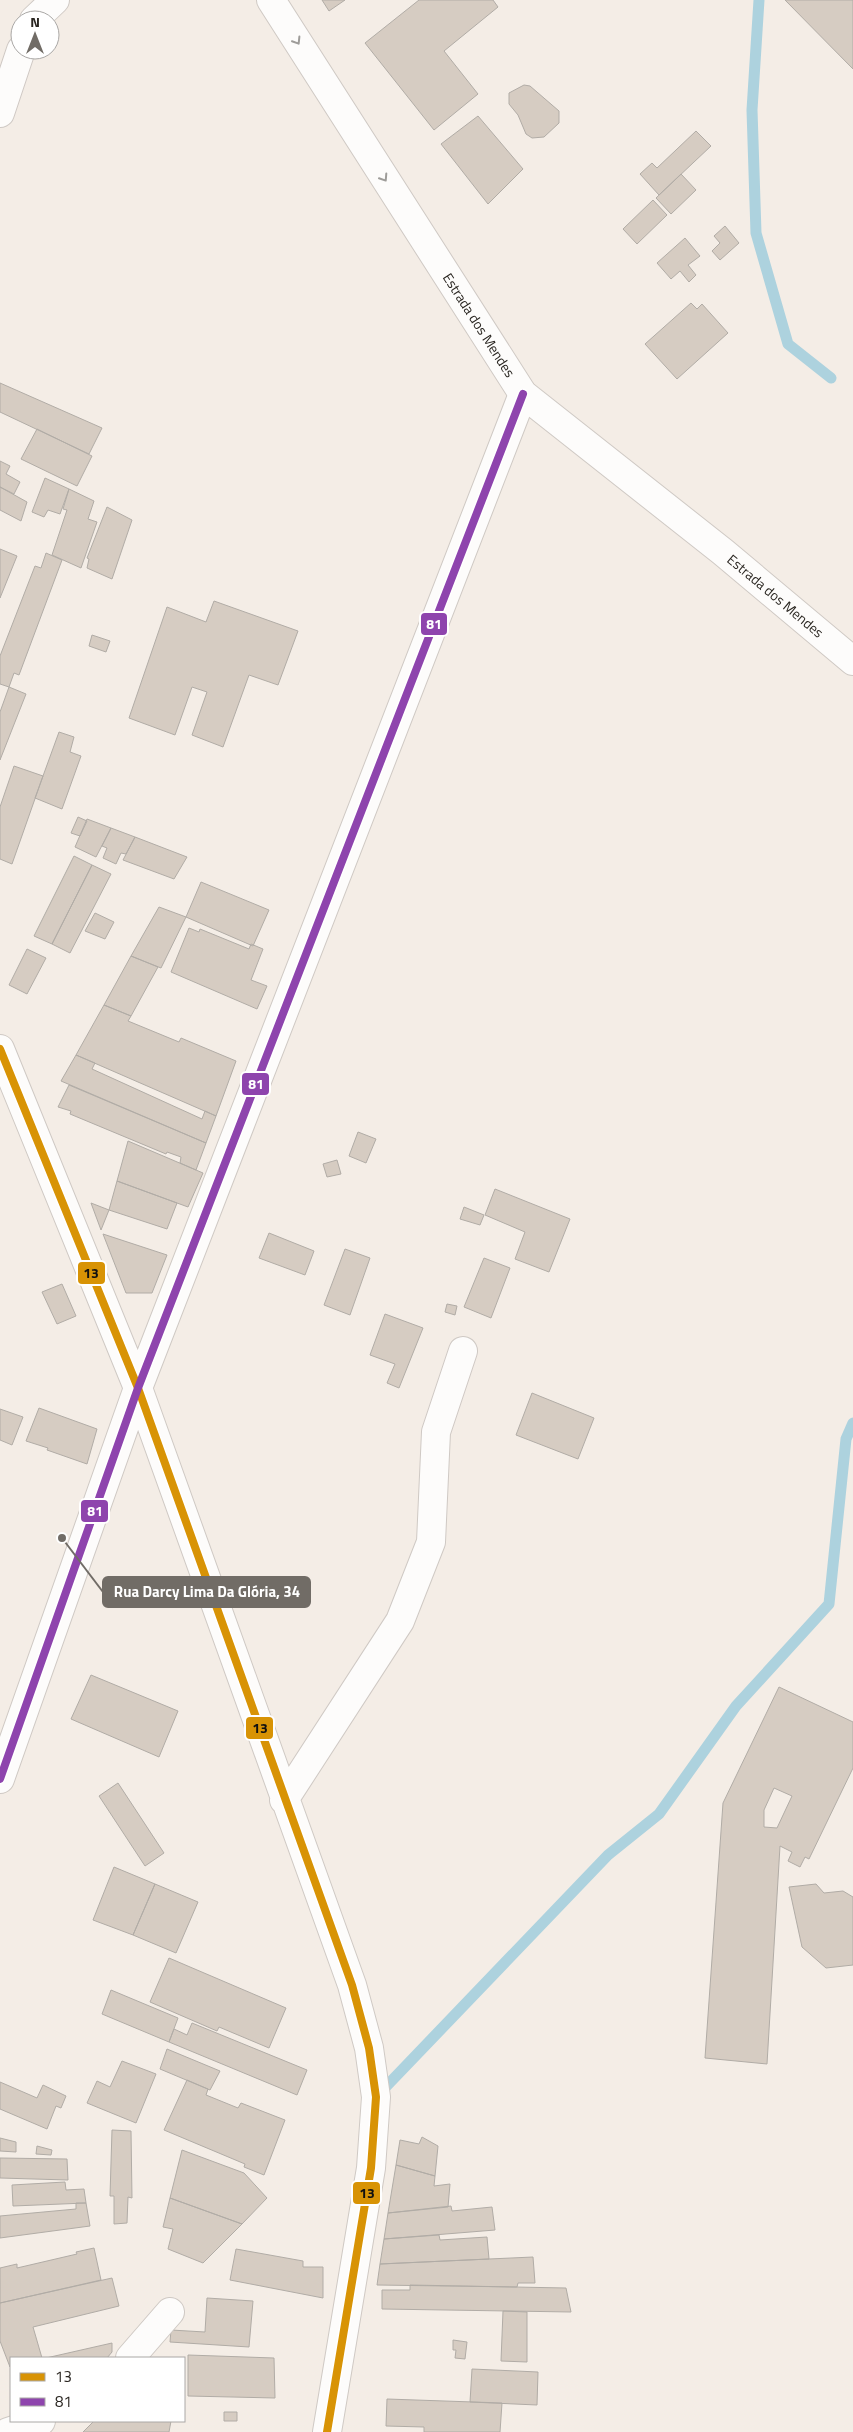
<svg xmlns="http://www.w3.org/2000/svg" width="853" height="2432" viewBox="0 0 853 2432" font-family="'Titillium Web',sans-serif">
<rect width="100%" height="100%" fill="#f4ede6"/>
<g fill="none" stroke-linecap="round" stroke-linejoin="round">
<path stroke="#add2de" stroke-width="11" d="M759 0 752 110 756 233 788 344 831 378
M377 2096 608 1855 659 1814 736 1706 829 1604 846 1439 853 1423"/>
</g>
<path fill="#d6ccc2" stroke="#b1aca6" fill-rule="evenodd" d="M322 0H345L329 11Z
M419 0H493L498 7 444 51 478 94 434 130 365 43Z
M785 0H853V69Z
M524 85 530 86 559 111V123L544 137 532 138 526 134 518 115 509 104V93Z
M478 116 523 169 488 204 441 144Z
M696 131 711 146 659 195 640 174 652 163 657 168Z
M681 174 696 190 671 214 656 198Z
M653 200 667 215 637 244 623 229Z
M725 226 739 243 720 260 712 251 720 243 714 236Z
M685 238 700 256 688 265 696 275 689 282 680 271 671 279 657 263Z
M691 303 697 309 702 304 728 333 677 379 645 344Z
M0 383 102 428 89 454 0 412Z
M37 429 92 456 77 486 21 459Z
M0 461 10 466 6 474 20 482 14 494 0 487Z
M45 478 69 489 60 514 48 510 44 517 32 512Z
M0 487 27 502 21 521 0 510Z
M69 489 94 501 88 519 97 522 81 568 52 555 67 510 63 509Z
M107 507 132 520 112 579 87 568 89 559 87 558Z
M0 549 17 556 0 598Z
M46 553 62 560 19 675 14 673 9 687 0 684V656L35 566 41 568Z
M214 601 298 631 278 685 249 675 223 747 192 735 207 692 192 687 175 735 129 718 167 607 206 622Z
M92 635 110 641 106 652 89 646Z
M9 687 26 694 0 760V712Z
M59 732 74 737 70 752 81 756 62 809 35 798Z
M14 766 43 776 12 864 0 859V807Z
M78 817 87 821 80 836 71 833Z
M87 819 111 828 96 857 75 847Z
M111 828 135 837 126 854 121 853 116 864 103 858 107 848 102 846Z
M135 837 187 857 174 879 123 860Z
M74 856 92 865 52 944 34 936Z
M92 865 111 874 70 953 52 944Z
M201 882 269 910 253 946 186 917Z
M159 907 186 917 161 968 131 956Z
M95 913 114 922 105 939 85 931Z
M189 928 199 932 200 929 249 949 251 944 263 949 251 980 267 986 257 1009 171 972Z
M27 949 46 958 27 994 9 985Z
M131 956 158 967 131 1016 104 1005Z
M104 1005 131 1016 128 1021 179 1042 181 1038 236 1061 216 1116 76 1055Z
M76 1055 95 1063 92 1069 202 1119 205 1111 216 1116 206 1143 61 1081Z
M69 1085 206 1143 196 1170 180 1163 181 1157 167 1152 166 1154 70 1114 71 1111 58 1107Z
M358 1132 376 1139 366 1163 349 1156Z
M128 1141 203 1173 188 1207 117 1181Z
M337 1160 341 1174 327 1177 323 1164Z
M117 1181 177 1203 167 1229 109 1210Z
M495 1189 570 1219 549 1272 515 1259 525 1232 485 1215Z
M91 1203 109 1210 101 1230Z
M464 1207 484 1215 480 1225 460 1219Z
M269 1233 314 1251 305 1275 259 1258Z
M103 1234 167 1255 152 1293H126Z
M345 1249 370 1258 350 1315 324 1305Z
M484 1258 510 1268 491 1318 464 1307Z
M62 1284 76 1316 57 1324 42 1292Z
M447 1304 457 1306 455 1315 445 1312Z
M385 1314 423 1328 399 1388 387 1383 395 1364 370 1355Z
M532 1393 594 1418 578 1459 516 1435Z
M39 1408 97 1429 87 1464 47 1450 48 1448 26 1441Z
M0 1409 23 1417 12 1445 0 1440Z
M91 1675 178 1711 159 1757 71 1719Z
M779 1687 853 1722V1768L809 1859 805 1857 800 1867 788 1861 792 1852 780 1846 767 2064 705 2058 723 1803ZM774 1788 792 1796 777 1828 764 1827V1810Z
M118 1783 164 1853 145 1866 99 1796Z
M114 1867 155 1884 133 1935 93 1920Z
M155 1884 198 1902 176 1953 133 1935Z
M816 1884 824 1893 843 1891 853 1897V1965L826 1968 802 1947 789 1887Z
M169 1958 286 2008 269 2048 219 2027 217 2031 150 2002Z
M111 1990 178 2018 169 2042 102 2014Z
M192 2023 307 2070 297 2095 169 2042 174 2029 187 2035Z
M167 2049 220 2071 210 2090 160 2069Z
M122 2061 156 2074 136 2123 87 2103 97 2081 110 2087Z
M187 2080 208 2089 206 2095 238 2108 241 2103 285 2120 264 2175 244 2167 245 2164 164 2130Z
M0 2082 37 2098 43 2085 66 2096 61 2108 56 2106 47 2129 0 2109Z
M112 2130 131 2131 132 2198 128 2197 127 2223 114 2224V2196H110Z
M422 2137 438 2146 435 2176 396 2165 400 2140 419 2144Z
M0 2138 16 2142V2152L0 2151Z
M37 2146 52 2150 51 2155 36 2154Z
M182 2150 244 2173 267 2198 242 2224 170 2198Z
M0 2158 67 2159 68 2180 0 2178Z
M396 2165 435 2176 434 2186 450 2184 448 2207 388 2213Z
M65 2182 66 2190 84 2189 86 2203 13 2206 12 2185Z
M170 2198 242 2224 203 2263 168 2249 173 2229 163 2227Z
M76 2203H86L90 2226 0 2238V2216L76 2209Z
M451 2206 452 2211 492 2207 495 2230 384 2239 388 2213Z
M439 2235 440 2240 487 2237 489 2259 380 2264 384 2239Z
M94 2248 101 2280 0 2303V2268L17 2264V2268L77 2254 76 2252Z
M236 2249 303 2261V2267H323V2298L230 2280Z
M533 2257 535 2283H518L517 2287 377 2285 380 2264Z
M112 2278 119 2306 33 2327 42 2358H11L10 2367 0 2341V2303Z
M410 2285 566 2288 571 2312 382 2309V2290H410Z
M207 2298 253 2301 249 2347 170 2342 171 2330 205 2332Z
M503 2311 527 2312V2362L501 2361Z
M453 2340 467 2342 465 2359 455 2358 456 2350H453Z
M112 2343V2352L107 2358H46Z
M188 2355 274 2358 275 2398 188 2396Z
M472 2369 538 2372 537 2405 470 2402Z
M387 2399 502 2403 500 2432H424V2427L386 2426Z
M224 2412H237V2421H224Z
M94 2421H171L169 2432H83Z"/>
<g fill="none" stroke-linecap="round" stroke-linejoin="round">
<defs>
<path id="minor" d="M34 20 55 0
M0 113 21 50
M0 1049 138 1388 352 1985 369 2048 376 2097 371 2168 327 2432
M0 1779 138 1388 523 394
M284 1800 400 1621 431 1542 436 1432 463 1351
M130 2358 170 2312
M8 2432 41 2421"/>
<g id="tertiary">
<path id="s1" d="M271 0 523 394 723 552 853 661"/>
</g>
</defs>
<use href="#minor" stroke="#cfc9c4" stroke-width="30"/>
<use href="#tertiary" stroke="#cfc9c4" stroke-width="30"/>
<use href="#minor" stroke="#fdfcfb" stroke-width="28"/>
<use href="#tertiary" stroke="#fdfcfb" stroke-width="28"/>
<defs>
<path id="bus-1" d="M0 1049 138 1388 352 1985 369 2048 376 2097 371 2168 327 2432"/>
<path id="bus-2" d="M0 1779 138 1388 523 394"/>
</defs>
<use href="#bus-1" stroke="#fff" stroke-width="11"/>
<use href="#bus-2" stroke="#fff" stroke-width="11"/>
<use href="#bus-1" stroke="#d89305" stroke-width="8"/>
<use href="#bus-2" stroke="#8e44ad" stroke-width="8"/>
</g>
<defs><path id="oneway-chevron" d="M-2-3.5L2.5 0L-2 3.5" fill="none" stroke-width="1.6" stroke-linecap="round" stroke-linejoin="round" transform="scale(1.25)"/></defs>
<g stroke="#9e9c99">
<use href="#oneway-chevron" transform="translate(297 41) rotate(58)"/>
<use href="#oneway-chevron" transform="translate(384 178) rotate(57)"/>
</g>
<g text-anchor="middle" stroke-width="4" stroke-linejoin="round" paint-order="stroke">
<g font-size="14" fill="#2a2621" stroke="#fff">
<text dy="5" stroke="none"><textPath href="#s1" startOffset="386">Estrada dos Mendes</textPath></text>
<text dy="5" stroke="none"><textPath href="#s1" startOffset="791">Estrada dos Mendes</textPath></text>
</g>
</g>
<path fill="none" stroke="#716c66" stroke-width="2" d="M62 1538L103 1592"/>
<circle fill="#716c66" stroke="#fff" stroke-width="2" cx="62" cy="1538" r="5"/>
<rect fill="#716c66" stroke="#716c66" stroke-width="2" x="103" y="1577" width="207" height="30" rx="5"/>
<g font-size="15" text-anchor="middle" font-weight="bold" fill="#fff">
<text x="207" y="1597">Rua Darcy Lima Da Glória, 34</text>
</g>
<g stroke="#fff" stroke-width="2">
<rect x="420" y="612" width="28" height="24" rx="5" fill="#8e44ad"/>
<rect x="241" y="1072" width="29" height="24" rx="5" fill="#8e44ad"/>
<rect x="77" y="1261" width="29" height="24" rx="5" fill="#d89305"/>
<rect x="80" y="1499" width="29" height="24" rx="5" fill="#8e44ad"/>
<rect x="245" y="1716" width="29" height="24" rx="5" fill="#d89305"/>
<rect x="352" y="2181" width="29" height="24" rx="5" fill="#d89305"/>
</g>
<g font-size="14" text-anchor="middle" font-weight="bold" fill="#fff">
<text x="434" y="629">81</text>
<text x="256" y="1089">81</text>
<text x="95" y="1516">81</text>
</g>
<g font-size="14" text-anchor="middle" font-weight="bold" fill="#111">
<text x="91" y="1278">13</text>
<text x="260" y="1733">13</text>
<text x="367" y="2198">13</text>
</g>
<rect x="10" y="2357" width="175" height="65" fill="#ffffff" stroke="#aaa8a6"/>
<rect x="20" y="2373" width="25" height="8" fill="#d89305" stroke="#aaa8a6"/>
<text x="55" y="2382" font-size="15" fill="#2a2621">13</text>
<rect x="20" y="2398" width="25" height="8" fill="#8e44ad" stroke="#aaa8a6"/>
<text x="55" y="2407" font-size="15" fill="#2a2621">81</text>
<g transform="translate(35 35)"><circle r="24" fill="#ffffff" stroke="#aaa8a6"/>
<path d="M0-4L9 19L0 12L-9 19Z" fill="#716c66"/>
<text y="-8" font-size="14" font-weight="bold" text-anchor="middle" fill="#2a2621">N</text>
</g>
</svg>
